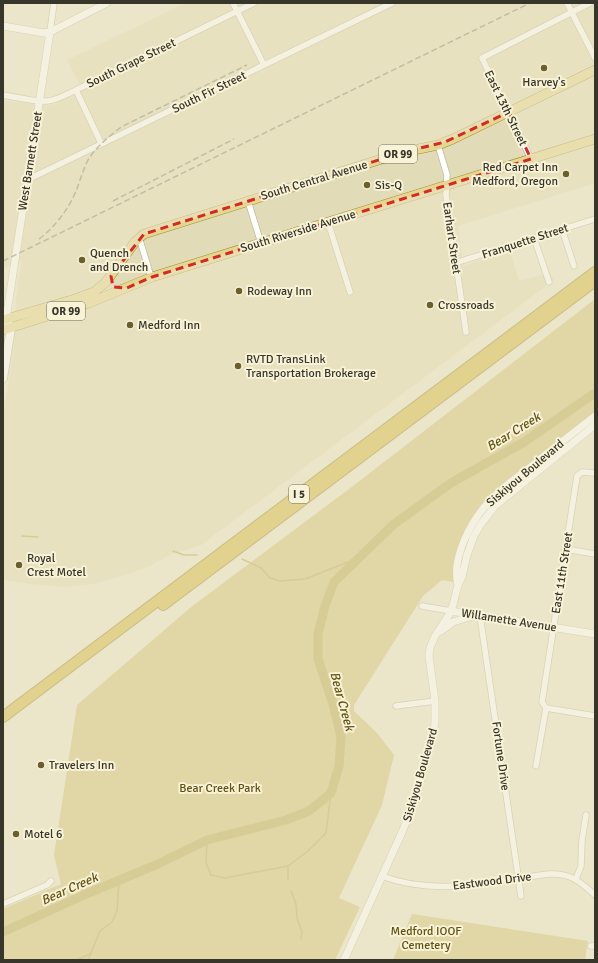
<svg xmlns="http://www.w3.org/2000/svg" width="598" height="963" viewBox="0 0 598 963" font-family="Signika,sans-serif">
<rect width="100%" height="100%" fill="#ebe5c9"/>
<path fill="#e2dbb7" d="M186 3H595V183L458 226 463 266 510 251 519 281 550 273 554 280 201 545 172 554 147 567 125 575 93 584 62 587 32 584 3 580V419L15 340 16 298 22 260 3 269V100L47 106 55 104 83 90 67 60Z"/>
<path fill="#d3c37d" d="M595 299V414L488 500 456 564 453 582 442 580 423 596 354 705V711L377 733 394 755 382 805 339 898 360 907 335 960H3V909L61 884 54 855 77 705 190 608 353 486Z
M412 914 588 941 585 960H393Z"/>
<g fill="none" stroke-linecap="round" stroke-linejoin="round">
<path stroke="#c0ad59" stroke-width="1.5" d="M22 536 38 537
M173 551 184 555H197
M242 559 261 568 270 578 280 581 305 579 348 562 358 560
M207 840 206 863 211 875 225 878 288 866
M288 879V866L308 851 326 833 331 793
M291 891 296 904 297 918 302 932 301 939
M76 960 90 954
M88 960 100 931 112 922 117 911 119 881"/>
<path stroke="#c0ad59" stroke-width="9" d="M3 932 84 895 158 864 207 840 286 820 309 811 331 793 339 766 341 737 333 704 318 659V634L325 606 334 582 394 524 451 483 524 442 595 393"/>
<defs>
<path id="minor" d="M233 3 264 65
M567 3 595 58
M50 32 54 3
M76 90 101 143
M3 95C17 97 33 102 47 101 56 101 67 94 76 90L254 3
M438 145 447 175 446 195 466 332
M531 159 482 58 590 3
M27 180 392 3
M248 201 261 243
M328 222 350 292
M562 229 574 266
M139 237 151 277
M534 238 549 282
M455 263 595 219
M595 473 582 472 577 476 542 702 546 708 595 716
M565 549 595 554
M422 606 451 611
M480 616 521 896
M396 706 435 701
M536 766 546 708
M382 876C436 897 494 881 549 874 571 873 579 881 595 895
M576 879 581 866 582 840 586 815
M3 904 47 885 51 881
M591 946H595"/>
<path id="tertiary" d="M3 26 44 33 50 32 107 3
M6 319 50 32
M458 585C451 558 471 521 489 502 500 489 515 479 528 469 550 451 573 433 595 416
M451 611 595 634
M441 631 453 622 473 616
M344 960 403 830 416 796 431 743 435 723V701L429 656 430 648 435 636 449 615 453 605 458 585 462 577 467 555 474 536 481 524 495 506 595 425"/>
<path id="secondary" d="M3 378 11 328 8 323"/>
<path id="primary" d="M3 320 75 299 94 292 106 282 135 242 144 234 404 152 438 145 453 139 595 70
M3 330 89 303 152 277 595 139"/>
<path id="motorway" d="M163 605 595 281
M3 717 595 272"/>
</defs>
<use href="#minor" stroke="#c2bca1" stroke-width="7"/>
<use href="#tertiary" stroke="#c2bca1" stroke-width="8"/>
<use href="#secondary" stroke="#c2bca1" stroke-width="10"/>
<use href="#primary" stroke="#9e8d3c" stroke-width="10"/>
<use href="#motorway" stroke="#9e8d3c" stroke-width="12"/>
<use href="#minor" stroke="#fff" stroke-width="5.5"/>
<use href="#tertiary" stroke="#fff" stroke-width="7"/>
<use href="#secondary" stroke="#fff" stroke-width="8"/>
<use href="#primary" stroke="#e6d78f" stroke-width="9"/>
<use href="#motorway" stroke="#d5bc45" stroke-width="10"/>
<path stroke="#918d7a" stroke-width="1.5" stroke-dasharray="6 3" stroke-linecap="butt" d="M113 201 234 139
M39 239C55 227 68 210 76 191 80 181 83 170 88 160 97 146 110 135 123 126L247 65
M3 261 530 3"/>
</g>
<path d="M0 0H598V963H0ZM509 112 531 159 152 277 127 288 113 287 111 276 144 234 404 152 445 142Z" fill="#ebe5c9" fill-opacity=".55" fill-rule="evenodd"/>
<path fill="none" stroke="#d62828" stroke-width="3" stroke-dasharray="8 5" stroke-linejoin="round" d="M509 112 531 159 152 277 127 288 113 287 111 276 144 234 404 152 445 142Z"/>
<g fill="#6b602d" stroke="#f8f2d6" stroke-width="1.5">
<circle cx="544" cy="68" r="4"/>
<circle cx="566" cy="174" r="4"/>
<circle cx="367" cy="185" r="4"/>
<circle cx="82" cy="260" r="4"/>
<circle cx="239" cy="291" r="4"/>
<circle cx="430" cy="305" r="4"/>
<circle cx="130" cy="325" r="4"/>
<circle cx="238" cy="366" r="4"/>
<circle cx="19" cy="565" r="4"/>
<circle cx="41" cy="765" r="4"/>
<circle cx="16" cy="834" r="4"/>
</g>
<g text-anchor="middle" stroke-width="4" stroke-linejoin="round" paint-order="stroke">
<g fill="#f8f2d6" stroke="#726e5e" stroke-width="1">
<rect x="379" y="145" width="38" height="18" rx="3"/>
<rect x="47" y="302" width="38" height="18" rx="3"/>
<rect x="289" y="485" width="20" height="18" rx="3"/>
</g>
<g font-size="11" font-weight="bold" fill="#38362b">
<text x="398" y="158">OR 99</text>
<text x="66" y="315">OR 99</text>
<text x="299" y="498">I 5</text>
</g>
<g font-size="12" fill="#38362b" stroke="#f8f2d6">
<text transform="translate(131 63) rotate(-26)" y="4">South Grape Street</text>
<text transform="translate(209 92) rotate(-26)" y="4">South Fir Street</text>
<text transform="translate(506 108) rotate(64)" y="4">East 13th Street</text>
<text transform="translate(30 161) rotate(-81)" y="4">West Barnett Street</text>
<text transform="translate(314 180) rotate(-17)" y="4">South Central Avenue</text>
<text transform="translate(298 231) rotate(-17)" y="4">South Riverside Avenue</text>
<text transform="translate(452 238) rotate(82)" y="4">Earhart Street</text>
<text transform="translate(525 241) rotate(-18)" y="4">Franquette Street</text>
<text transform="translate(525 473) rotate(-40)" y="4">Siskiyou Boulevard</text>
<text transform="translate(562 573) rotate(-81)" y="4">East 11th Street</text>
<text transform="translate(509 620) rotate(9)" y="4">Willamette Avenue</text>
<text transform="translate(501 756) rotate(82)" y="4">Fortune Drive</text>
<text transform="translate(420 775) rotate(-74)" y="4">Siskiyou Boulevard</text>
<text transform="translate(492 881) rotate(-7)" y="4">Eastwood Drive</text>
</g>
<g font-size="12" fill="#38362b" stroke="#f8f2d6" text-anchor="start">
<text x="544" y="86" text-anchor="middle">Harvey's</text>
<text x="558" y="171" text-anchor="end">Red Carpet Inn<tspan x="558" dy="14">Medford, Oregon</tspan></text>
<text x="375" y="189">Sis-Q</text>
<text x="90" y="257">Quench<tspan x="90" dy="14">and Drench</tspan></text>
<text x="247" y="295">Rodeway Inn</text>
<text x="438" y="309">Crossroads</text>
<text x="138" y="329">Medford Inn</text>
<text x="246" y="363">RVTD TransLink<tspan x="246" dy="14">Transportation Brokerage</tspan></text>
<text x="27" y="562">Royal<tspan x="27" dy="14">Crest Motel</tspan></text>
<text x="49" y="769">Travelers Inn</text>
<text x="24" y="838">Motel 6</text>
</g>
<g font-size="12" fill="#605312" stroke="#f8f2d6">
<text x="220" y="792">Bear Creek Park</text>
<text x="426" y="935">Medford IOOF<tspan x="426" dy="14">Cemetery</tspan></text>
</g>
<g font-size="13" font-style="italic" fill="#625515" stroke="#f8f2d6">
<text transform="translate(513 431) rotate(-32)" y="5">Bear Creek</text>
<text transform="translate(343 701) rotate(75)" y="5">Bear Creek</text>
<text transform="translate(69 888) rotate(-24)" y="5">Bear Creek</text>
</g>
</g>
<rect width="598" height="963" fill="none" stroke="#38362b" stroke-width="8"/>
</svg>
